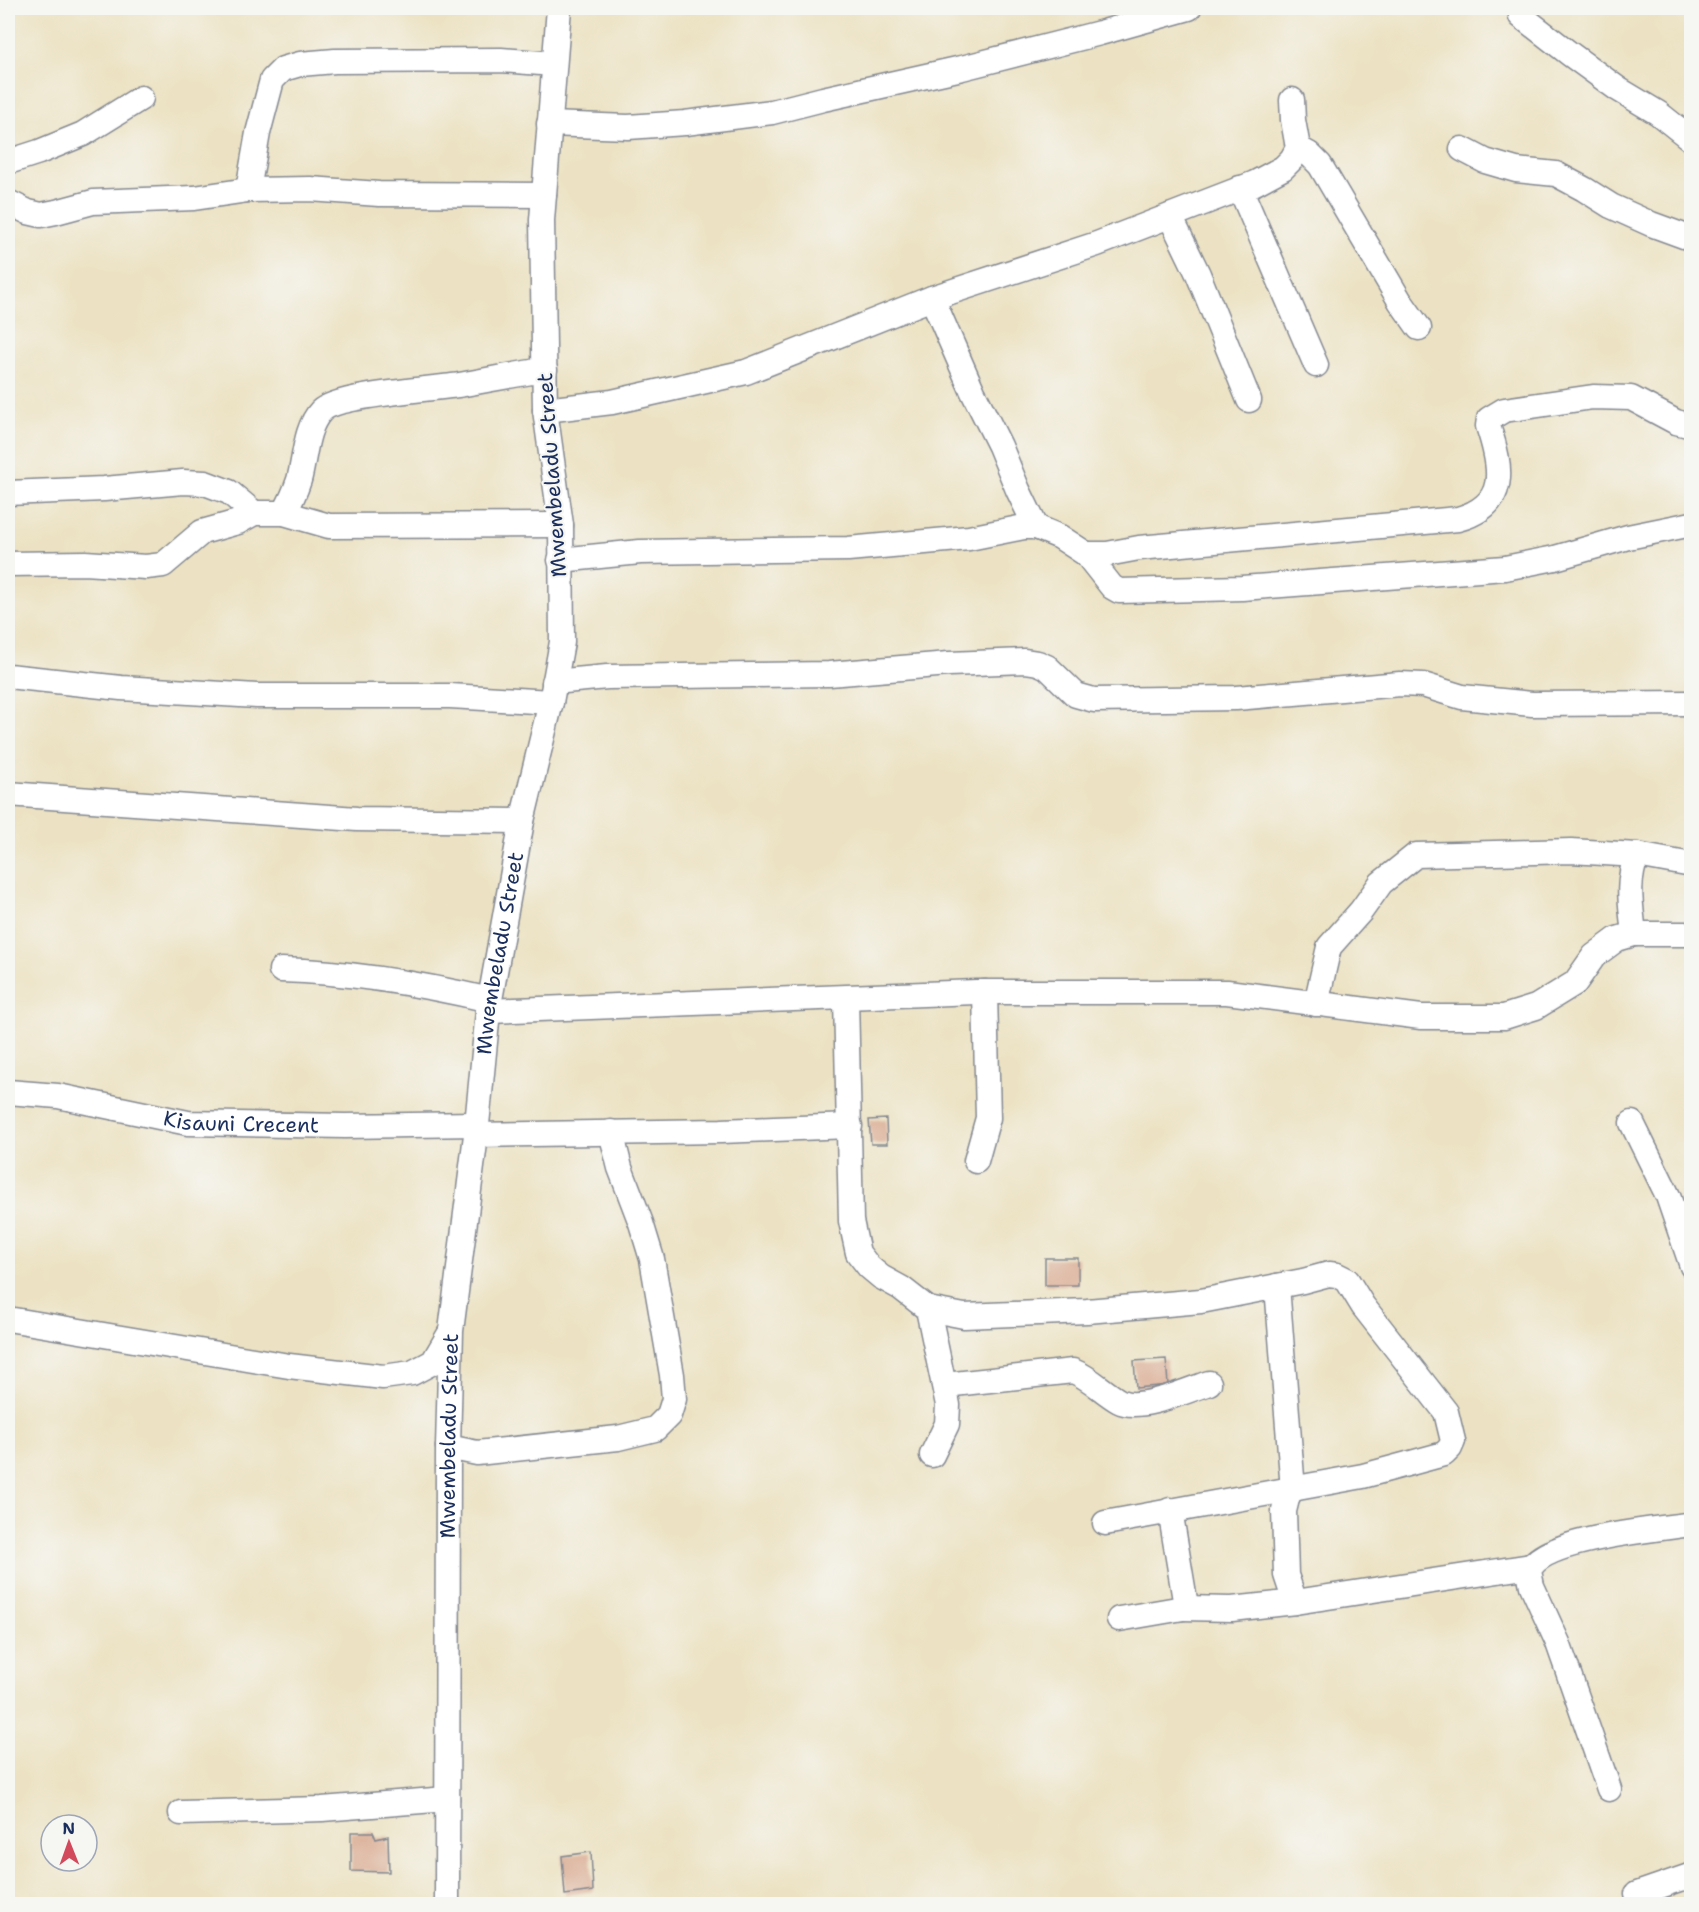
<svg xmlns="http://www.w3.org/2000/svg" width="1699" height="1912" viewBox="0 0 1699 1912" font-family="'Shantell Sans',sans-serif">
<rect width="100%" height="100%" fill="#f6f6f2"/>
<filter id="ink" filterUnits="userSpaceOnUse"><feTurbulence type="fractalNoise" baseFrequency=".0167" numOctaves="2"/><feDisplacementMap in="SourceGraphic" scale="12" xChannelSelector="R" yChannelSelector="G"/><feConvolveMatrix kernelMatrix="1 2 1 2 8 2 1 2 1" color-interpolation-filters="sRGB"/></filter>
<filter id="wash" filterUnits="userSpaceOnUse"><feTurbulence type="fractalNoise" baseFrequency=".008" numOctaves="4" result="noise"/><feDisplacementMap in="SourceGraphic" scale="24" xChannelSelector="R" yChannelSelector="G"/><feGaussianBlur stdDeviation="1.35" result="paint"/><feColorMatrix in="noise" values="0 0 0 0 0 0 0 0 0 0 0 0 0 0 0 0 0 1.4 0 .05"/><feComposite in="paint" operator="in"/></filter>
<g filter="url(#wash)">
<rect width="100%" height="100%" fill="#ece2c3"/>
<g id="blocks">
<path fill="#d8a78d" d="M886 1119 887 1144H871L869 1120Z
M1045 1258H1078V1285H1045Z
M1166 1359 1168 1385 1136 1388 1134 1361Z
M351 1832H373L376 1839 388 1836 389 1872 351 1871Z
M591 1852 593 1891 565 1895 562 1856Z"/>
</g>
</g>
<g filter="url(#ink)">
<use href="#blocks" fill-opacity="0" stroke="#848890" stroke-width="1.5"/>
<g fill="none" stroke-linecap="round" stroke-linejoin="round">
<defs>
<g id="minor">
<path d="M1521 16 1570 54 1618 89 1658 113 1692 140"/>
<path d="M549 124 628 127 685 123 772 112 823 99 962 68 1100 33 1189 8"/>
<path d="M1298 148 1309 154 1320 165 1400 301 1419 328"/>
<path d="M1462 149 1485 161 1516 170 1556 174 1584 189 1611 206 1651 224 1692 239"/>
<path d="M8 162 39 152 83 134 141 98"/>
<path d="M1240 188 1316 365"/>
<path d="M248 190 258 133 272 80 283 69 300 64 335 61 501 60 554 64"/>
<path d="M8 202 28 212 41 215 56 212 93 202 194 198 248 190 310 189 379 194 544 195"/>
<path d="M1170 216 1198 274 1249 400"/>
<path d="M932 298 973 392 1000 446 1018 490 1036 527"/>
<path d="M545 410 612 402 746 372 932 298 1097 244 1255 183 1283 168 1292 159 1298 148 1293 120 1292 100"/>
<path d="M8 493 104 489 183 482 205 483 229 492 254 513"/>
<path d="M284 513C290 503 295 492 299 480 305 459 305 428 321 411 336 395 433 389 459 385 488 380 516 374 545 370"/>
<path d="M1086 554H1107L1139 548 1458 519C1509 505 1502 468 1488 426L1489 419 1504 410 1593 397 1631 398 1676 422 1692 426"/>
<path d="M560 560 640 552 848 549 969 538 1024 527H1036L1060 537 1086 554 1112 587 1119 591 1242 588 1505 568 1555 558 1628 537 1692 524"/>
<path d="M8 564 85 563 146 567 163 565 202 532 238 522 254 513H284L329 526 561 525"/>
<path d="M8 676 121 688 257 696H450L551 702"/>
<path d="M554 682 607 677 829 674 949 664 1025 661 1038 663 1047 667 1076 695 1094 700 1236 698 1400 684 1423 685 1462 697 1532 704 1692 703"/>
<path d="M8 794 357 819 522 821"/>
<path d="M1634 934C1631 905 1626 883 1637 855"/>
<path d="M281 970C352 972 421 984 490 1000"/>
<path d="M846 998 851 1221 858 1253 869 1267 881 1277 901 1288 928 1309 964 1316 1087 1311 1201 1301 1303 1281 1329 1274 1337 1275 1347 1280 1363 1306 1446 1412 1453 1441 1450 1448 1444 1454 1363 1476 1105 1523"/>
<path d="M1316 1004 1329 947 1361 911 1381 883 1416 855 1571 851 1637 855 1692 865"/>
<path d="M488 1011 976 992H1227L1421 1017H1504L1536 1007 1575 983 1594 956 1617 939 1634 934H1692"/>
<path id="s1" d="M8 1092 58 1096 188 1123 345 1126 476 1124"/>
<path d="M1632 1123 1668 1196 1692 1266"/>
<path d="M476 1135 721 1131 850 1126"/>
<path d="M976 1161 988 1118 985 992"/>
<path d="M1277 1286 1293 1490"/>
<path d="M928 1309 948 1405 947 1424 932 1455"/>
<path d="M8 1319 289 1366 383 1377 412 1373 433 1362 450 1333"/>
<path d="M945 1385 1073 1371C1091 1378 1103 1392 1119 1401 1139 1412 1188 1390 1209 1383"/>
<path d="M448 1447 477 1453 618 1438 655 1429 669 1415 674 1399 672 1375 652 1259 641 1223 620 1168 611 1132"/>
<path d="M1289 1491 1284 1511 1286 1575 1295 1602"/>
<path d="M1183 1608 1232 1609 1295 1602 1531 1566"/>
<path d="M1119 1619 1183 1608 1185 1600 1170 1510"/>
<path d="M1609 1789 1558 1643 1532 1586 1529 1571C1541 1538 1659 1529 1692 1524"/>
<path d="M181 1813 322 1809 447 1799"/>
<path d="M1637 1894 1692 1875"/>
<path id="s2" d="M447 1904 448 1447 451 1331 476 1135 488 1011 522 821 551 702 562 642 561 525 545 410 542 220 559 8"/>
</g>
</defs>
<use href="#minor" stroke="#848890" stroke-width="27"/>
<use href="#minor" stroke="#fff" stroke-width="24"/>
</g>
</g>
<g text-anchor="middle" stroke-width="4.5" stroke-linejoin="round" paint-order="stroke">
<g font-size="21" fill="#1b2f5e" stroke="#f6f6f2">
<text transform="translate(552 475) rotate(-94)" y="7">Mwembeladu Street</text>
<text dy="7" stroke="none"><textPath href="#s2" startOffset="954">Mwembeladu Street</textPath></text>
<text dy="7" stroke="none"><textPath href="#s1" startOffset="236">Kisauni Crecent</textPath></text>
<text dy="7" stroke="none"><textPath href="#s2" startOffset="468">Mwembeladu Street</textPath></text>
</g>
</g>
<rect width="1699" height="1912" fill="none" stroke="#f6f6f2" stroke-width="30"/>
<g transform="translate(69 1843) rotate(359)"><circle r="28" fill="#f6f6f2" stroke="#9ea6b7" stroke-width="1.5"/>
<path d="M0-4.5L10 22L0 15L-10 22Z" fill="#d1495b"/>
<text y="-9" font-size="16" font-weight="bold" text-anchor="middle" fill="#1b2f5e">N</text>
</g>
</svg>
